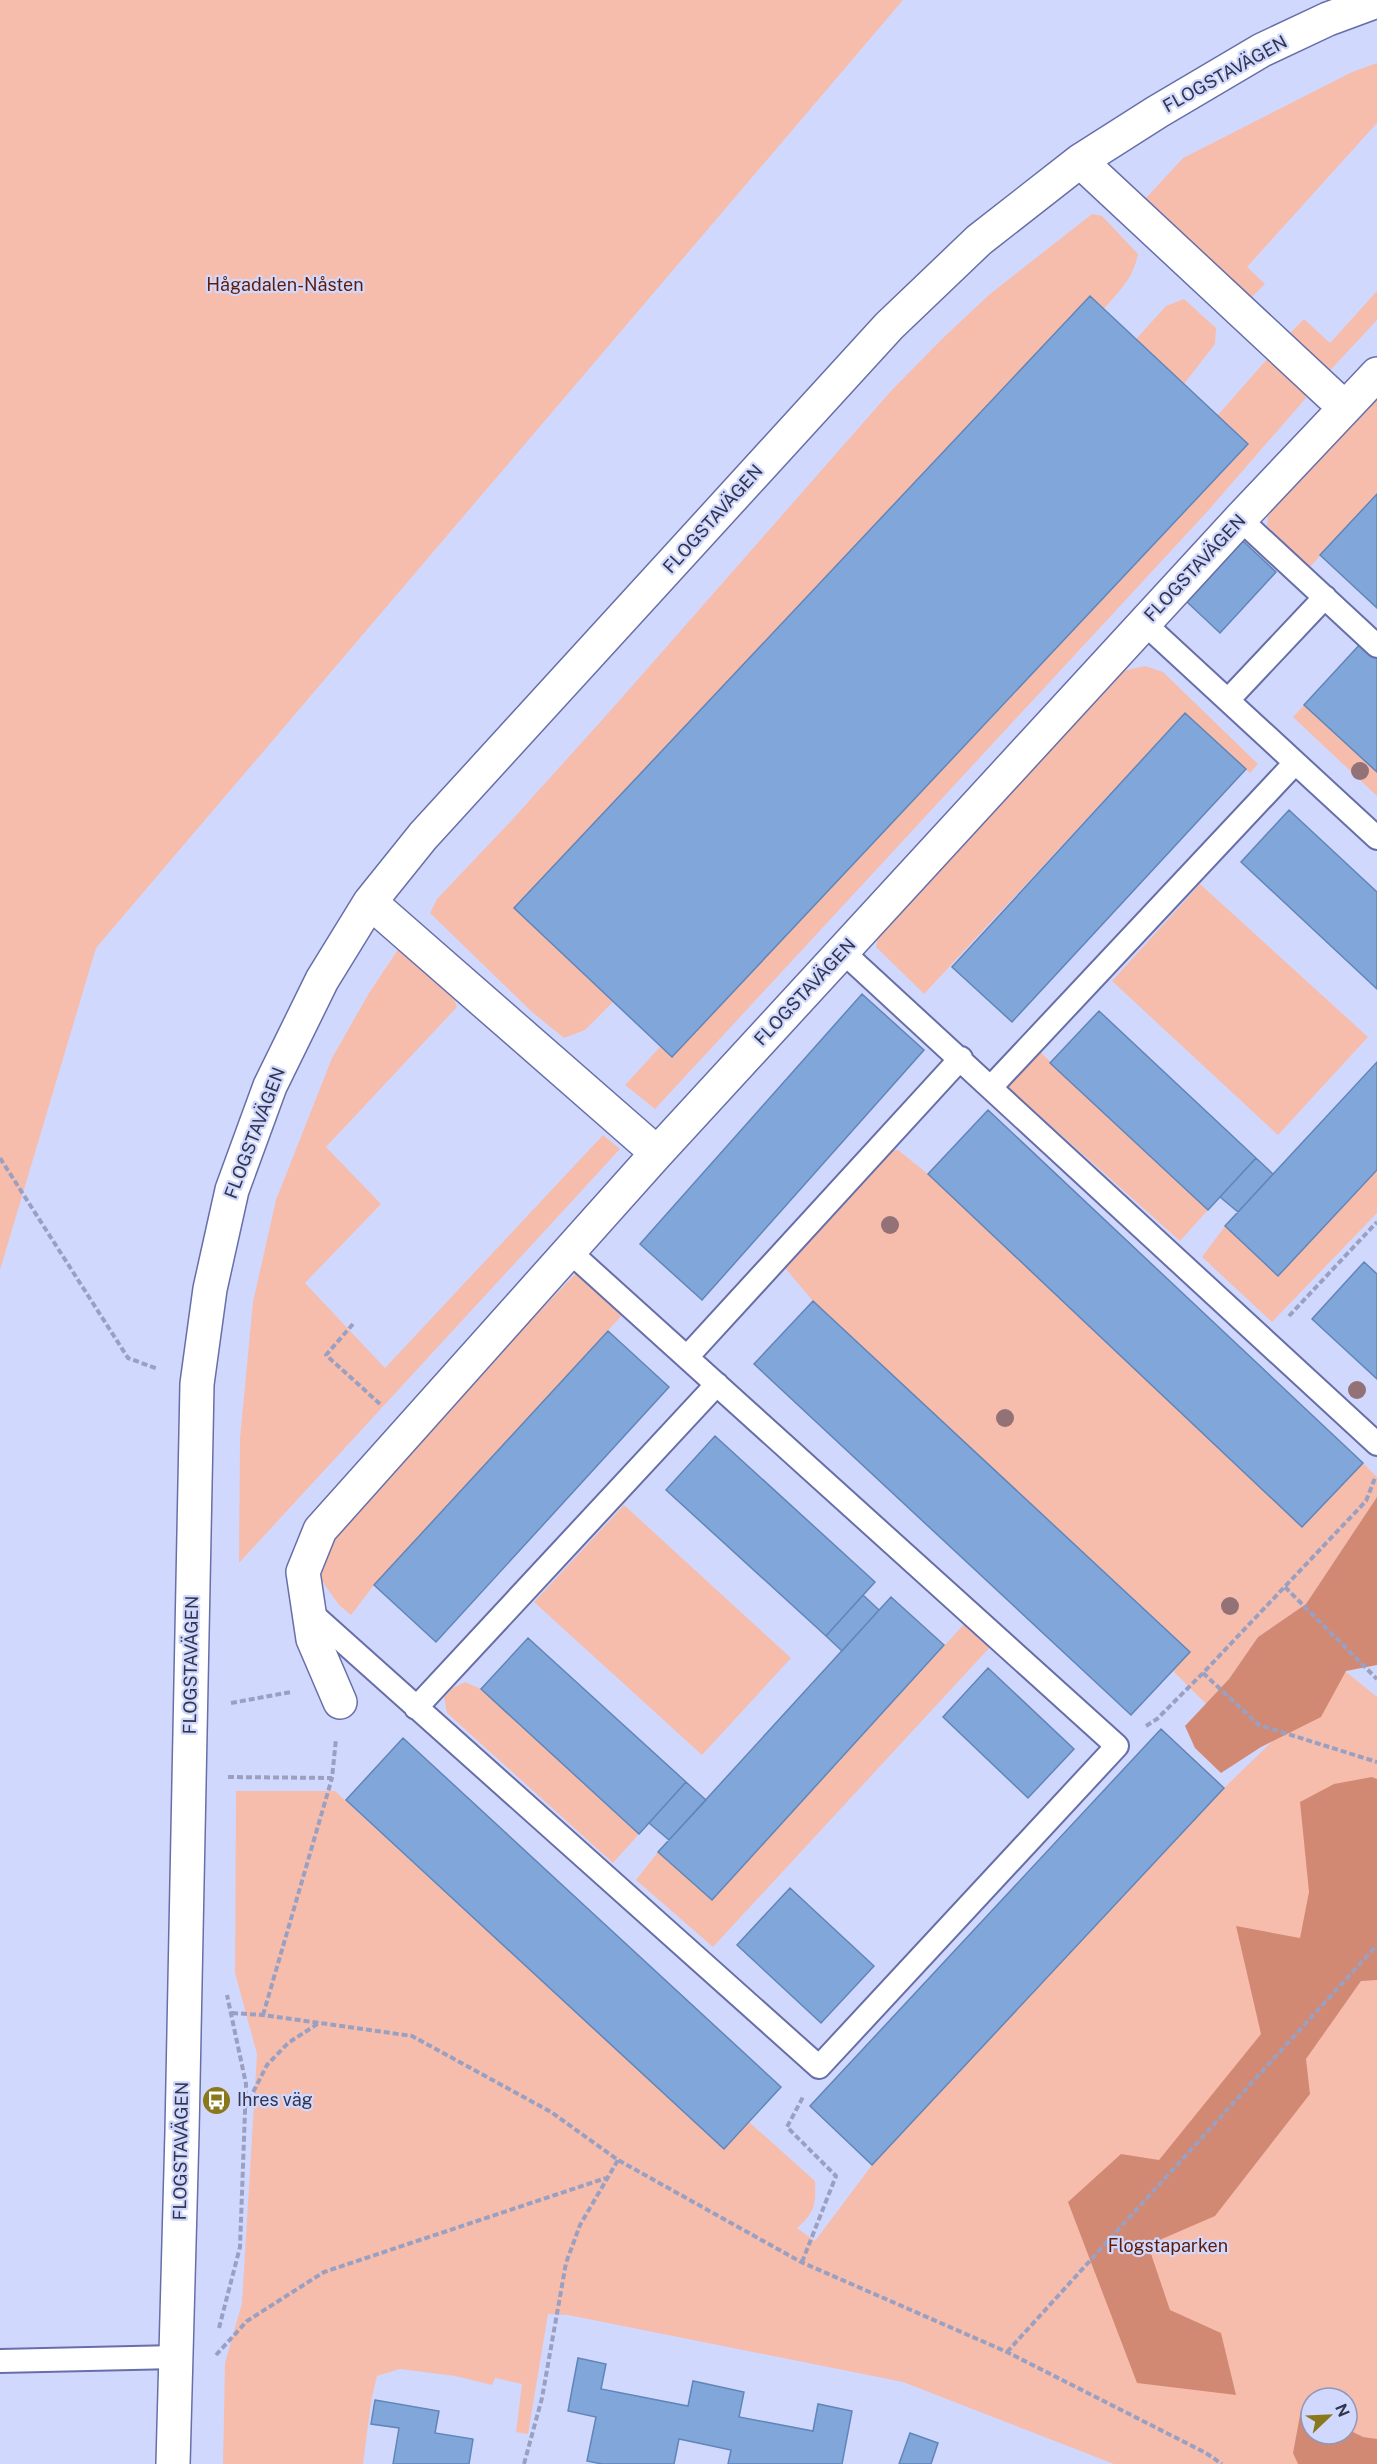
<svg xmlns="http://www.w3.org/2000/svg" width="1377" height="2464" viewBox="0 0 1377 2464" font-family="'Public Sans',sans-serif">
<rect width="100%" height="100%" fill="#d1d8fe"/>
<path fill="#f7bdac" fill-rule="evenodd" d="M0 0H903L96 948 0 1270Z
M1377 63V123L1247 267 1265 284 1251 298 1146 198 1183 158 1352 72Z
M1092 214 1102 216 1138 254C1133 279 1120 290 1104 309L1090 296 514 908 613 1002 585 1030 564 1038 532 1012 430 913 437 899 511 821 611 710 891 391 944 337 990 294Z
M1377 291V320L1324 377 1284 339 1304 319 1330 343Z
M1184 299 1216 328 1215 344 1184 384 1136 339 1166 306Z
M1268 358 1302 388 1306 398 1206 513 655 1109 625 1085 660 1047 672 1057 1248 445 1217 416Z
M1377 395V494L1309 568 1267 526 1268 514Z
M1145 666 1163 672 1258 764 1250 773 1185 713 924 994 876 947 878 936 1123 671Z
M1304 705 1377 772V796L1293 717Z
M1200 884 1368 1037 1278 1135 1112 981Z
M399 948 451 992 457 1007 326 1147 381 1204 305 1283 385 1368 603 1135 620 1149 239 1563 240 1438 253 1302 276 1200 332 1058 369 993Z
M1036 1048 1208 1210 1180 1241 1003 1083Z
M884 1150H898L928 1174 1363 1463 1377 1477V1497L1306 1604 1258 1637 1229 1679 1206 1704 1172 1670 1190 1651 813 1301 785 1268 784 1260Z
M1377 1170V1213L1272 1322 1202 1257 1225 1226 1278 1275Z
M581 1268 625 1312 374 1585 351 1615 339 1605 319 1577 328 1532Z
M624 1505 791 1658 702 1755 534 1602Z
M966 1622 992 1645 713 1947 636 1880 658 1852 712 1900Z
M1345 1671 1377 1697V2464H1114L903 2382 568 2315 548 2314 528 2434 516 2432 522 2384 495 2378 492 2385 455 2376 400 2369 377 2376 371 2402 363 2464H223L225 2363 242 2303 257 2054 235 1973 236 1791H335L724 2149 749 2122 815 2181C816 2205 815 2212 797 2228L815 2241 872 2165 1224 1788ZM1311 2398H1347V2434H1311Z
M465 1682 481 1689 639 1834 613 1863 447 1713 444 1697 453 1688Z"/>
<path fill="#d28973" d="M1377 1497V1665L1346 1671 1321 1717 1261 1747 1221 1773 1195 1748 1185 1726 1229 1679 1258 1637 1306 1604Z
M1372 1777 1377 1779V1980L1361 1981 1306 2059 1310 2094 1215 2216 1148 2245 1170 2310 1221 2333 1236 2395 1137 2383 1068 2202 1121 2154 1159 2160 1261 2034 1236 1926 1300 1938 1309 1892 1300 1802 1334 1784Z
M1301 2410 1311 2414V2434H1347V2429L1363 2437 1377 2439V2464H1298L1293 2453Z"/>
<path fill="#80a6da" stroke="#6185b8" stroke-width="1.5" d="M1090 296 1248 444 672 1057 514 908Z
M1377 494V608L1320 555Z
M1243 541 1276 572 1220 633 1187 602Z
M1362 642 1377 656V772L1304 705Z
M1185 713 1246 769 1012 1022 952 967Z
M1289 810 1377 892V989L1241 862Z
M862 994 924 1050 702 1300 640 1244Z
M1099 1011 1256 1158 1208 1210 1050 1063Z
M1377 1062V1170L1278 1276 1225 1226Z
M988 1110 1363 1463 1302 1527 928 1174Z
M1256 1158 1273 1174 1238 1212 1220 1197Z
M1364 1262 1377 1274V1379L1312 1319Z
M813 1301 1190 1652 1131 1715 754 1364Z
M608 1331 669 1387 436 1642 374 1585Z
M715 1436 875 1582 826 1636 666 1490Z
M863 1595 879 1610 842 1651 826 1636Z
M891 1597 944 1645 712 1900 658 1852Z
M528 1638 686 1782 639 1834 481 1689Z
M988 1668 1074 1749 1028 1798 943 1717Z
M1161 1729 1224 1788 872 2165 810 2106Z
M403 1738 781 2087 724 2149 346 1800Z
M686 1782 706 1800 669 1840 649 1823Z
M790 1888 874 1966 821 2023 737 1945Z
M578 2358 606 2364 601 2389 688 2406 693 2381 744 2392 739 2417 813 2431 818 2404 852 2411 842 2464H728L731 2450 679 2439 674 2464H602L587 2461 596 2417 568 2411Z
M375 2400 439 2411 435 2433 473 2439 469 2464H393L399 2428 371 2424Z
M910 2433 938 2443 931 2464H899Z"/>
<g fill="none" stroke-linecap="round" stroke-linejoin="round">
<defs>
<path id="lane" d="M1240 519 1377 646
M1144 623 1377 838
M1228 700 1325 597
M842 951 1377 1444
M992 1086 1295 763
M687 1357 961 1058
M309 1611 819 2067 1117 1746 569 1251
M416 1708 717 1384
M0 2361 176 2357"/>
<path id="street" d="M1345 408 1377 374
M657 1153 1240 519 1345 408 1080 161
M340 1702 313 1639 303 1572 320 1530 657 1153 370 902
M173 2464 182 2132 197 1384 210 1289 232 1190 270 1086 322 980 370 902 423 836 889 326 979 240 1080 161 1157 112 1262 50 1328 19 1377 1"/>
</defs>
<use href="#lane" stroke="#676fa8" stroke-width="26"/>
<use href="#street" stroke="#676fa8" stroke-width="36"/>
<path stroke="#9aa0c2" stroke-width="4" stroke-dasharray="6 3" stroke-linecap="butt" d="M0 1158 128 1358 158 1369
M1289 1316 1377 1222
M353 1324 326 1355 380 1404
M1285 1587 1377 1679
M1203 1673 1259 1725 1377 1762
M231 1703 291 1692
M1146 1726 1157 1719 1203 1673 1366 1501 1375 1478
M228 1777 332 1778 336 1739
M232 2013 263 2015 412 2036 551 2112 618 2160 801 2262 1007 2352 1206 2453 1222 2464
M263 2015 332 1778
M245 2108 267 2065 288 2043 319 2023
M802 2262 836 2176 787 2127 803 2097
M219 2328 240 2247 246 2084 227 1995
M1007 2352 1377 1945
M216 2355 247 2321 324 2272 606 2178
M524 2464 542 2398 566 2263 580 2225 618 2160"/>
<use href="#lane" stroke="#fff" stroke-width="22"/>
<use href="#street" stroke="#fff" stroke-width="33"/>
</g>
<g fill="#927177">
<circle cx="1360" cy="771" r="9"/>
<circle cx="890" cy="1225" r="9"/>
<circle cx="1357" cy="1390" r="9"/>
<circle cx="1005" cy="1418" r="9"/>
<circle cx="1230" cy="1606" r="9"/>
</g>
<defs>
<symbol id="bus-disc" viewBox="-11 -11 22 22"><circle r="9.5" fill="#8a781c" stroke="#d1d8fe"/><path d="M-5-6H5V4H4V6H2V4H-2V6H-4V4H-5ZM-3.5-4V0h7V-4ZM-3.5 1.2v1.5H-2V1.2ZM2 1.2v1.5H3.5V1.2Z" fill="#fff"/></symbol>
</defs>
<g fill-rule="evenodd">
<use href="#bus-disc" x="200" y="2084" width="33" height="33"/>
</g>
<g text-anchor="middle" stroke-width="4.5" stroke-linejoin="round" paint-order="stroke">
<g font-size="18" fill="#31354e" stroke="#d1d8fe">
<text transform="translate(1225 74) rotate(-29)" y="6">FLOGSTAVÄGEN</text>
<text transform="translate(713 519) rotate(-48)" y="6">FLOGSTAVÄGEN</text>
<text transform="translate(1195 568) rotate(-47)" y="6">FLOGSTAVÄGEN</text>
<text transform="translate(805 992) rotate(-47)" y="6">FLOGSTAVÄGEN</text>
<text transform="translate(255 1133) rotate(-69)" y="6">FLOGSTAVÄGEN</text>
<text transform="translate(191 1665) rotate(-89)" y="6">FLOGSTAVÄGEN</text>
<text transform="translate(181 2151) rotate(-89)" y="6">FLOGSTAVÄGEN</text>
</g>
<g font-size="18" fill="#5f1d08" stroke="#d1d8fe">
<text x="285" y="291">Hågadalen-Nåsten</text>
<text x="1168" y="2252">Flogstaparken</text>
</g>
<g font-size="18" fill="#31354e" stroke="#d1d8fe" text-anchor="start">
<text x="237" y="2106">Ihres väg</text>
</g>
</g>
<g transform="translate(1329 2416) rotate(67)"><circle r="28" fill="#d1d8fe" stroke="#9197b8" stroke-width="1.5"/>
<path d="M0-4.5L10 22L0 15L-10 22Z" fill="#8a781c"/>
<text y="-9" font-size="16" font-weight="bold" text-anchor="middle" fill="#31354e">N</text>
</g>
</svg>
